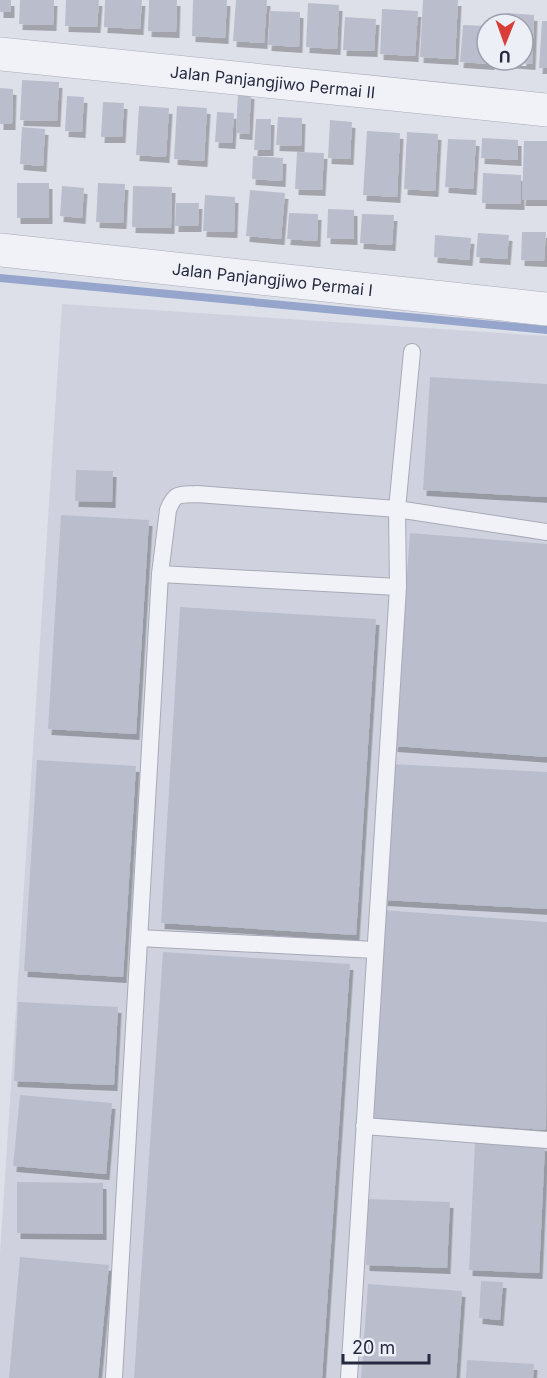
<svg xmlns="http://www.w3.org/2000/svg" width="547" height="1378" viewBox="0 0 547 1378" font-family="Inter,sans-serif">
<defs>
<filter id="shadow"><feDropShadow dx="3.5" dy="6" stdDeviation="0" flood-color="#0004"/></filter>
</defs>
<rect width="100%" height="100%" fill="#dee0e9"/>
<path fill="#cfd2de" d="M62 304 547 336V1378H0V1253Z"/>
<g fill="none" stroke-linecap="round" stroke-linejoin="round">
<path stroke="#95a5cc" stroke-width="8" d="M0 278 547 330"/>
</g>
<path fill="#babecc" filter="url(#shadow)" d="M0 0H11V12H0Z
M20 0H54L53 25 19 24Z
M66 0H99L97 27 65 26Z
M105 0H142L140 29 104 27Z
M149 0H177L176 32 148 31Z
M193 0H227L225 38 192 36Z
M236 0H267L264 43 233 41Z
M423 0H458L455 59 420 57Z
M308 3 339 5 337 49 306 47Z
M382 9 418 11 415 56 380 54Z
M270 11 300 12 299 47 268 45Z
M507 13 534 15 532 64 505 62V60H523V24H506Z
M345 17 376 19 374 51 343 50Z
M542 21H547V68H539Z
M463 25 487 26V60H491V64L460 62Z
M22 80 59 82 57 121 20 120Z
M0 88 13 89 12 124H0Z
M238 92 251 93 249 134 236 133Z
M67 96 84 97 82 132 65 131Z
M103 102 124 103 122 137H101Z
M139 106 169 108 166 157 136 155Z
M177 106 207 108 204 161 174 159Z
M217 112 234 113 232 143 215 142Z
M278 117 302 118 301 146 276 145Z
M256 119H271L270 150H254Z
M330 120 352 122 350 159 328 158Z
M22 127 45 129 43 166 20 164Z
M367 131 400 133 397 197 363 195Z
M407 132 438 134 435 191 404 189Z
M482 138 518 140V160L481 158Z
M448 139 476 140 473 189 445 187Z
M524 141H547V200H522Z
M297 152 324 153 322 190 295 189Z
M253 156 283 158 282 181 252 179Z
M483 173 521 175V204L482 203Z
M17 183H49V218H17Z
M98 183 125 184 123 223 96 222Z
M62 186 84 188 82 218 60 216Z
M133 186 172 187 171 228 132 227Z
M250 190 285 193 281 239 246 236Z
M205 195 235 197 234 232 203 231Z
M176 203H199L198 226H175Z
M328 209 354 210V239L327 238Z
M289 213 318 214 317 241 287 239Z
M362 214 394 215 392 245 360 243Z
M522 232H546L544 261 521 260Z
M478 233 509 235 507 259 476 257Z
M435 235 471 238 469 260 434 257Z
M430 377 547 384V497L423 490Z
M76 470 113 471 112 502 75 501Z
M61 515 149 520 136 734 48 729Z
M410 533 547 544V757L394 746Z
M180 607 376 619 356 935 161 923Z
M37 760 136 766 123 977 24 971Z
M391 764 547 772V909L384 900Z
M382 910 547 922 546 1130 366 1117Z
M163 952 350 964 322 1378H134Z
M18 1002 118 1007 114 1085 14 1081Z
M20 1095 112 1103 106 1174 13 1166Z
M475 1142 545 1145 539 1273 469 1270Z
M17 1182 103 1183V1234L17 1233Z
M368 1199 450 1202 447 1268 366 1265Z
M20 1257 109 1265 98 1378H9Z
M481 1281 503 1282 500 1320 479 1318Z
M368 1284 462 1291 456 1378H361Z
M467 1360 534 1364 533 1378H466Z"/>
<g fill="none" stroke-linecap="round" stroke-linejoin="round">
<defs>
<path id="service" d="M160 574 398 587
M139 938 375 950
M364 1126 547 1140
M114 1378 160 574 168 510C175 492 179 495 197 494L397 509 547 532
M349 1378 398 587 397 509 412 352"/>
<g id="minor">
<path id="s1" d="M0 54 547 110"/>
<path id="s2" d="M0 250 547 309"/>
</g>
</defs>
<use href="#service" stroke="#a7a9b7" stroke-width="18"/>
<use href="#minor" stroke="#a7a9b7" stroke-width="34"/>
<use href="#service" stroke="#f1f2f7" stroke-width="16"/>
<use href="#minor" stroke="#f1f2f7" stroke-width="33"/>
</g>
<g text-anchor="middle" stroke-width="4.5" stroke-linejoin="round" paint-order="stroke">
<g font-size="16" fill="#262a41" stroke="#edeff6">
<text dy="6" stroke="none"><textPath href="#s1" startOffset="274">Jalan Panjangjiwo Permai II</textPath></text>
<text dy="6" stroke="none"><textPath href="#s2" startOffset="274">Jalan Panjangjiwo Permai I</textPath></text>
</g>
</g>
<g transform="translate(505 42) rotate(181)"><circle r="28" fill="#edeff6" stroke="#9da0ae" stroke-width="1.5"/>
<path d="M0-4.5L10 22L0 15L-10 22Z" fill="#d93d37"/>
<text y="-9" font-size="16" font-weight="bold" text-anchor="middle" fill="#262a41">U</text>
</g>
<path d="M343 1354v9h86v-9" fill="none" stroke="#262a41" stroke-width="3"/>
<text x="352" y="1354" font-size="18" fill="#262a41" stroke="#edeff6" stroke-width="4.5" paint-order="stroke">20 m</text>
</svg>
